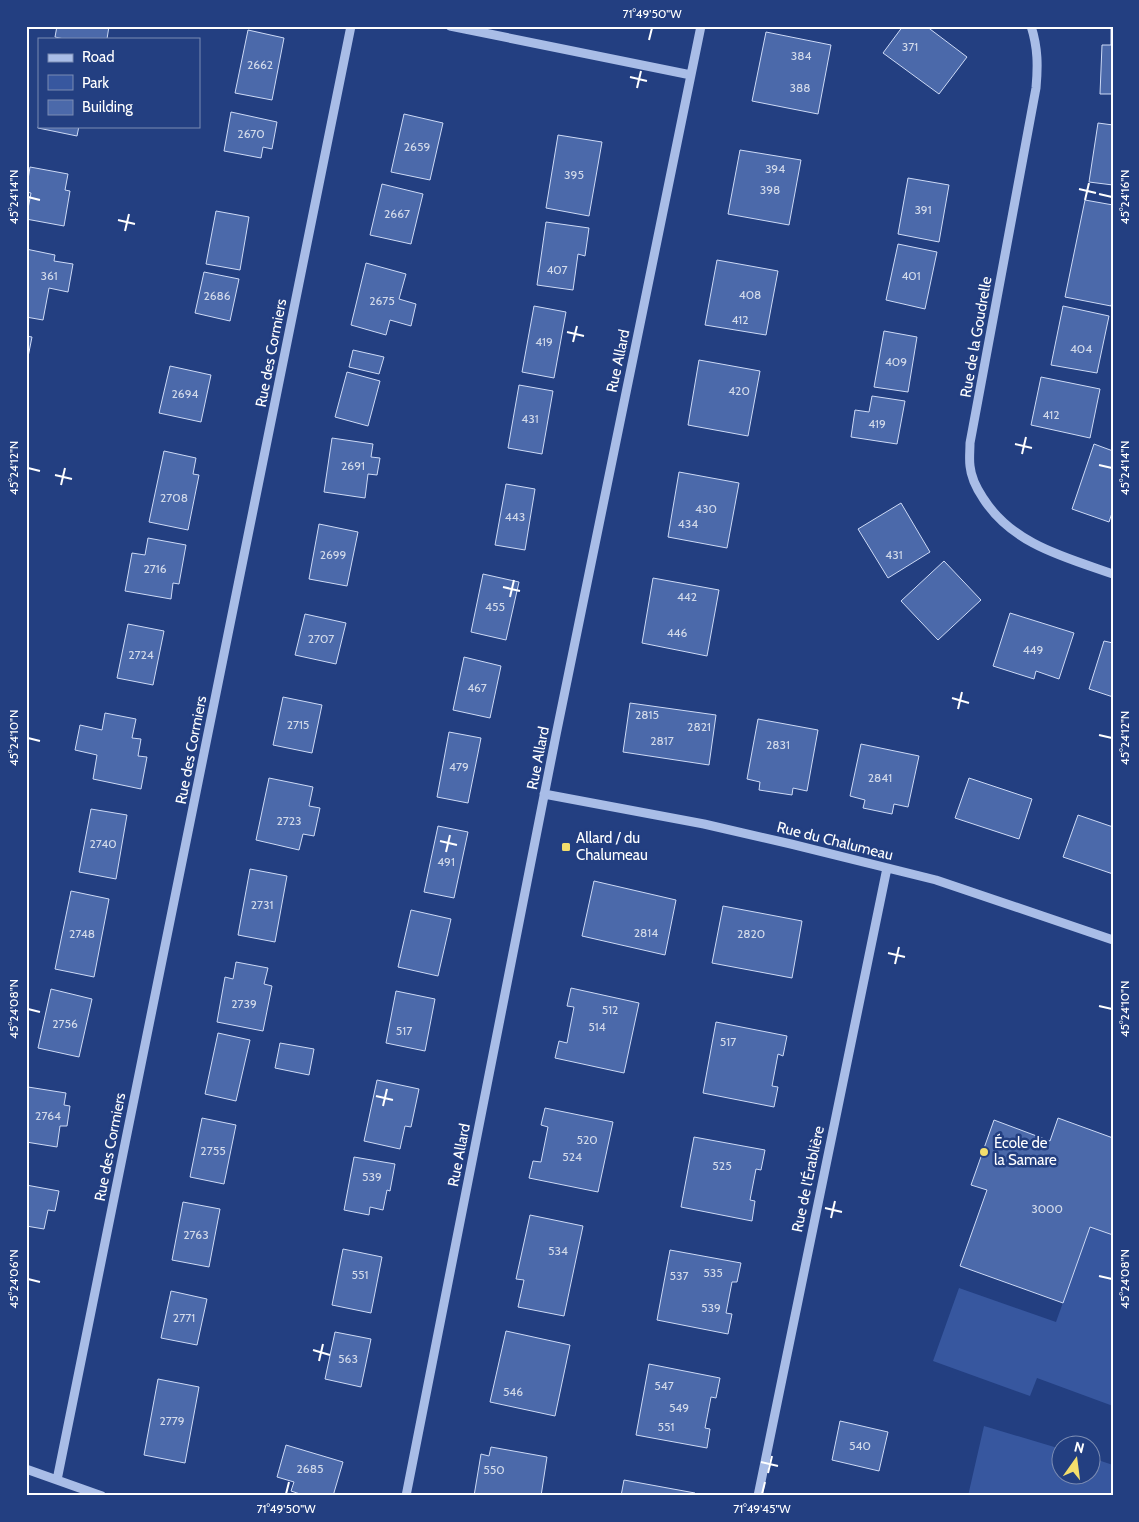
<svg xmlns="http://www.w3.org/2000/svg" width="1139" height="1522" viewBox="0 0 1139 1522" font-family="Cabin,sans-serif">
<rect width="100%" height="100%" fill="#233f81"/>
<path fill="#37579f" d="M1090 1227 1113 1235V1406L1037 1378 1030 1396 933 1361 959 1288 1056 1322Z
M984 1426 1061 1449 1062 1474H1092V1458L1113 1465V1496H968Z"/>
<path fill="#4b69aa" stroke="#cddaf6" d="M57 26H109L107 39H64L55 37Z
M903 26H926L967 57 939 94 883 53Z
M1111 26H1113V94H1100L1102 45H1111Z
M248 30 284 38 272 100 235 93Z
M766 32 831 45 818 114 752 101Z
M231 112 277 122 272 149 263 147 261 158 224 151Z
M404 114 443 123 430 180 391 172Z
M1098 123 1113 125V185L1089 182Z
M39 124V126H79L77 136 38 128Z
M558 135 602 142 589 216 546 208Z
M740 150 801 160 789 225 728 214Z
M30 167 68 174 65 190 70 191 64 226 26 219 31 193 26 192Z
M908 178 949 185 939 242 898 234Z
M382 184 423 194 411 244 370 235Z
M1085 200 1113 205V298L1111 306 1065 297Z
M216 211 249 217 240 270 206 264Z
M546 222 589 228 585 256 578 254 573 290 537 285Z
M898 244 937 252 925 309 886 300Z
M26 249 55 255 54 261 73 264 68 292 49 288 43 320 26 317Z
M717 260 778 271 766 335 705 325Z
M366 263 406 274 399 299 416 304 411 326 390 320 386 335 351 325Z
M204 272 239 279 230 321 195 313Z
M534 306 566 312 554 378 522 372Z
M1063 306 1109 316 1097 373 1051 365Z
M884 331 917 337 908 392 874 387Z
M26 336 32 337 26 367Z
M353 350 384 357 379 374 349 367Z
M699 360 760 371 748 436 688 425Z
M170 366 211 375 201 422 159 413Z
M347 372 380 381 368 426 335 417Z
M1041 377 1100 389 1090 438 1031 425Z
M519 385 553 391 542 454 508 448Z
M872 396 905 401 897 444 851 437 855 410 869 412Z
M332 438 373 444 371 457 380 458 377 475 368 474 365 498 324 492Z
M1094 444 1113 451V510L1109 522 1072 509Z
M164 451 196 458 193 474 199 475 188 530 149 522Z
M679 472 739 483 727 548 668 537Z
M506 484 535 489 525 550 495 545Z
M901 503 930 552 888 578 858 529Z
M319 524 358 532 347 586 309 579Z
M148 538 186 545 179 584 173 583 171 599 125 591 132 553 145 555Z
M944 561 981 600 938 640 901 601Z
M483 574 519 582 506 640 471 632Z
M653 578 719 590 707 656 642 643Z
M1010 613 1074 633 1059 679 1036 671 1034 679 993 666Z
M305 614 346 623 336 664 295 655Z
M128 624 164 631 153 685 117 678Z
M1104 641 1113 643V697L1089 689Z
M464 657 501 666 490 718 453 710Z
M283 697 322 705 312 753 273 745Z
M630 703 716 715 709 765 623 752Z
M105 713 136 719 132 738 141 739 138 756 147 757 141 789 93 779 97 755 75 750 80 725 102 730Z
M758 719 818 730 807 791 793 788 792 795 759 790 760 782 747 779Z
M449 732 481 738 468 803 437 797Z
M861 744 919 756 908 807 894 804 892 814 863 808 865 800 850 796Z
M269 778 313 787 309 806 320 808 314 836 303 834 299 850 256 840Z
M969 778 1032 799 1019 839 955 818Z
M91 809 127 815 116 879 79 872Z
M1078 815 1113 827V874L1063 857Z
M438 826 468 832 454 898 424 892Z
M250 869 287 876 275 942 238 935Z
M594 881 676 900 665 955 582 936Z
M71 891 109 899 94 977 55 969Z
M723 906 802 921 792 978 712 963Z
M411 910 451 919 438 976 398 967Z
M236 962 268 968 264 984 272 986 263 1031 217 1022 225 977 233 979Z
M571 988 639 1003 624 1073 555 1058 559 1041 567 1043 574 1007 567 1006Z
M51 989 92 999 79 1057 38 1048Z
M396 991 435 999 425 1051 386 1043Z
M716 1022 787 1036 783 1056 778 1054 772 1086 778 1087 774 1107 703 1093Z
M218 1033 250 1040 236 1101 205 1094Z
M280 1043 314 1049 309 1075 275 1068Z
M377 1080 419 1089 411 1127 405 1126 400 1149 364 1141Z
M28 1087 66 1093 64 1105 70 1106 67 1126H60L57 1147 26 1142V1100Z
M545 1108 613 1122 598 1192 529 1178 533 1161 541 1162 548 1127 541 1125Z
M202 1118 236 1125 224 1184 190 1177Z
M1058 1118 1113 1138V1235L1090 1227 1063 1303 960 1266 987 1190 971 1185 994 1120 1050 1141Z
M694 1137 765 1150 761 1170 756 1169 750 1200 755 1201 752 1221 681 1207Z
M354 1157 395 1164 390 1191 387 1190 383 1210 370 1207 369 1215 344 1210Z
M26 1185 59 1191 55 1211 48 1210 44 1229 26 1226Z
M183 1202 220 1209 209 1267 172 1260Z
M530 1215 583 1226 564 1316 518 1307 524 1280 516 1279Z
M343 1249 382 1257 371 1313 332 1305Z
M670 1250 741 1263 737 1282H732L726 1313 732 1314 728 1334 657 1320Z
M171 1291 207 1299 197 1345 161 1338Z
M506 1331 570 1345 555 1416 490 1402Z
M335 1332 371 1339 361 1387 325 1379Z
M649 1364 720 1378 716 1398 711 1397 705 1428 710 1429 707 1448 636 1435Z
M158 1379 199 1387 185 1463 144 1455Z
M840 1421 888 1432 879 1471 832 1460Z
M286 1445 343 1462 333 1496H306L291 1491 294 1482 277 1477Z
M491 1447 547 1457 541 1496H474L481 1454 489 1456Z
M624 1480 695 1493 694 1496H621Z"/>
<g fill="none" stroke-linecap="round" stroke-linejoin="round">
<path stroke="#a9bde7" stroke-width="9" d="M450 26 691 75
M1031 26C1038 48 1038 66 1036 88L970 443C970 451 969 459 970 466 971 477 977 489 983 498 1012 544 1064 557 1113 574
M544 794 704 824 791 844 936 880 1113 940
M26 1469 102 1496
M57 1480 351 26
M406 1496 556 735 701 26
M758 1496 887 868"/>
</g>
<path fill="none" stroke="#fff" stroke-width="2" d="M649 40 652 28M630 77 647 81M637 88 641 71M1079 189 1096 193M1099 194 1112 197M28 197 40 200M1085 200 1089 183M118 220 135 224M125 231 129 214M567 332 584 336M573 342 577 326M1015 444 1032 448M1022 454 1026 437M1099 465 1112 468M28 468 40 471M55 475 72 479M61 485 65 468M503 587 520 591M510 597 514 580M952 698 969 703M958 709 962 692M1099 735 1112 738M28 738 40 741M440 841 457 845M446 852 450 835M888 953 905 957M895 964 899 947M1099 1006 1112 1009M28 1009 40 1012M376 1096 393 1100M383 1106 387 1089M825 1208 842 1212M831 1218 835 1201M1099 1276 1112 1279M28 1279 40 1282M313 1350 330 1355M319 1361 323 1344M761 1462 778 1466M768 1473 772 1456M286 1494 289 1482M762 1494 765 1482"/>
<g fill="#f3de6c" stroke="#233f81" stroke-width="2">
<rect x="561" y="842" width="10" height="10" rx="2.5"/>
<circle cx="984" cy="1152" r="5"/>
</g>
<g text-anchor="middle" stroke-width="5" stroke-linejoin="round" paint-order="stroke">
<g font-size="12" fill="#d2daea">
<text x="910" y="51">371</text>
<text x="801" y="60">384</text>
<text x="260" y="69">2662</text>
<text x="800" y="92">388</text>
<text x="251" y="138">2670</text>
<text x="417" y="151">2659</text>
<text x="775" y="173">394</text>
<text x="574" y="179">395</text>
<text x="770" y="194">398</text>
<text x="923" y="214">391</text>
<text x="397" y="218">2667</text>
<text x="557" y="274">407</text>
<text x="49" y="280">361</text>
<text x="911" y="280">401</text>
<text x="750" y="299">408</text>
<text x="217" y="300">2686</text>
<text x="382" y="305">2675</text>
<text x="740" y="324">412</text>
<text x="544" y="346">419</text>
<text x="1081" y="353">404</text>
<text x="896" y="366">409</text>
<text x="739" y="395">420</text>
<text x="185" y="398">2694</text>
<text x="1051" y="419">412</text>
<text x="530" y="423">431</text>
<text x="877" y="428">419</text>
<text x="353" y="470">2691</text>
<text x="174" y="502">2708</text>
<text x="706" y="513">430</text>
<text x="515" y="521">443</text>
<text x="688" y="528">434</text>
<text x="333" y="559">2699</text>
<text x="894" y="559">431</text>
<text x="155" y="573">2716</text>
<text x="687" y="601">442</text>
<text x="495" y="611">455</text>
<text x="677" y="637">446</text>
<text x="321" y="643">2707</text>
<text x="1033" y="654">449</text>
<text x="141" y="659">2724</text>
<text x="477" y="692">467</text>
<text x="647" y="719">2815</text>
<text x="298" y="729">2715</text>
<text x="699" y="731">2821</text>
<text x="662" y="745">2817</text>
<text x="778" y="749">2831</text>
<text x="459" y="771">479</text>
<text x="880" y="782">2841</text>
<text x="289" y="825">2723</text>
<text x="103" y="848">2740</text>
<text x="446" y="866">491</text>
<text x="262" y="909">2731</text>
<text x="646" y="937">2814</text>
<text x="82" y="938">2748</text>
<text x="751" y="938">2820</text>
<text x="244" y="1008">2739</text>
<text x="610" y="1014">512</text>
<text x="65" y="1028">2756</text>
<text x="597" y="1031">514</text>
<text x="404" y="1035">517</text>
<text x="728" y="1046">517</text>
<text x="48" y="1120">2764</text>
<text x="587" y="1144">520</text>
<text x="213" y="1155">2755</text>
<text x="572" y="1161">524</text>
<text x="722" y="1170">525</text>
<text x="372" y="1181">539</text>
<text x="1047" y="1213">3000</text>
<text x="196" y="1239">2763</text>
<text x="558" y="1255">534</text>
<text x="713" y="1277">535</text>
<text x="360" y="1279">551</text>
<text x="679" y="1280">537</text>
<text x="711" y="1312">539</text>
<text x="184" y="1322">2771</text>
<text x="348" y="1363">563</text>
<text x="664" y="1390">547</text>
<text x="513" y="1396">546</text>
<text x="679" y="1412">549</text>
<text x="172" y="1425">2779</text>
<text x="666" y="1431">551</text>
<text x="860" y="1450">540</text>
<text x="310" y="1473">2685</text>
<text x="494" y="1474">550</text>
</g>
<g font-size="15" fill="#fff" stroke="#233f81">
<text transform="translate(976 337) rotate(-80)" y="5">Rue de la Goudrelle</text>
<text transform="translate(271 353) rotate(-79)" y="5">Rue des Cormiers</text>
<text transform="translate(618 361) rotate(-78)" y="5">Rue Allard</text>
<text transform="translate(191 750) rotate(-79)" y="5">Rue des Cormiers</text>
<text transform="translate(538 758) rotate(-79)" y="5">Rue Allard</text>
<text transform="translate(835 841) rotate(14)" y="5">Rue du Chalumeau</text>
<text transform="translate(110 1147) rotate(-79)" y="5">Rue des Cormiers</text>
<text transform="translate(459 1155) rotate(-79)" y="5">Rue Allard</text>
<text transform="translate(808 1179) rotate(-78)" y="5">Rue de l'Érablière</text>
</g>
<g font-size="15" fill="#fff" stroke="#233f81" text-anchor="start">
<text x="576" y="843">Allard / du<tspan x="576" dy="17">Chalumeau</tspan></text>
<text x="994" y="1148">École de<tspan x="994" dy="17">la Samare</tspan></text>
</g>
</g>
<rect width="1139" height="1522" fill="none" stroke="#233f81" stroke-width="55"/>
<rect x="38" y="38" width="162" height="90" fill="#233f81" stroke="#7b8cb3"/>
<rect x="48" y="54" width="25" height="8" fill="#a9bde7" stroke="#7b8cb3"/>
<text x="82" y="62" font-size="15" fill="#ffffff">Road</text>
<rect x="48" y="75" width="25" height="15" fill="#37579f" stroke="#7b8cb3"/>
<text x="82" y="88" font-size="15" fill="#ffffff">Park</text>
<rect x="48" y="100" width="25" height="15" fill="#4b69aa" stroke="#7b8cb3"/>
<text x="82" y="112" font-size="15" fill="#ffffff">Building</text>
<g transform="translate(1076 1460) rotate(14)"><circle r="24" fill="#233f81" stroke="#7b8cb3"/>
<path d="M0-4L9 19L0 12L-9 19Z" fill="#f3de6c"/>
<text y="-8" font-size="14" font-weight="bold" text-anchor="middle" fill="#ffffff">N</text>
</g>
<rect x="28" y="28" width="1084" height="1466" fill="none" stroke="#fff" stroke-width="2"/>
<g font-size="12" text-anchor="middle" fill="#fff">
<text x="652" y="18">71°49'50"W</text>
<text transform="translate(1125 197) rotate(-90)" y="4">45°24'16"N</text>
<text transform="translate(14 197) rotate(-90)" y="4">45°24'14"N</text>
<text transform="translate(1125 468) rotate(-90)" y="4">45°24'14"N</text>
<text transform="translate(14 468) rotate(-90)" y="4">45°24'12"N</text>
<text transform="translate(1125 738) rotate(-90)" y="4">45°24'12"N</text>
<text transform="translate(14 738) rotate(-90)" y="4">45°24'10"N</text>
<text transform="translate(1125 1009) rotate(-90)" y="4">45°24'10"N</text>
<text transform="translate(14 1009) rotate(-90)" y="4">45°24'08"N</text>
<text transform="translate(1125 1279) rotate(-90)" y="4">45°24'08"N</text>
<text transform="translate(14 1279) rotate(-90)" y="4">45°24'06"N</text>
<text x="286" y="1513">71°49'50"W</text>
<text x="762" y="1513">71°49'45"W</text>
</g>
</svg>
